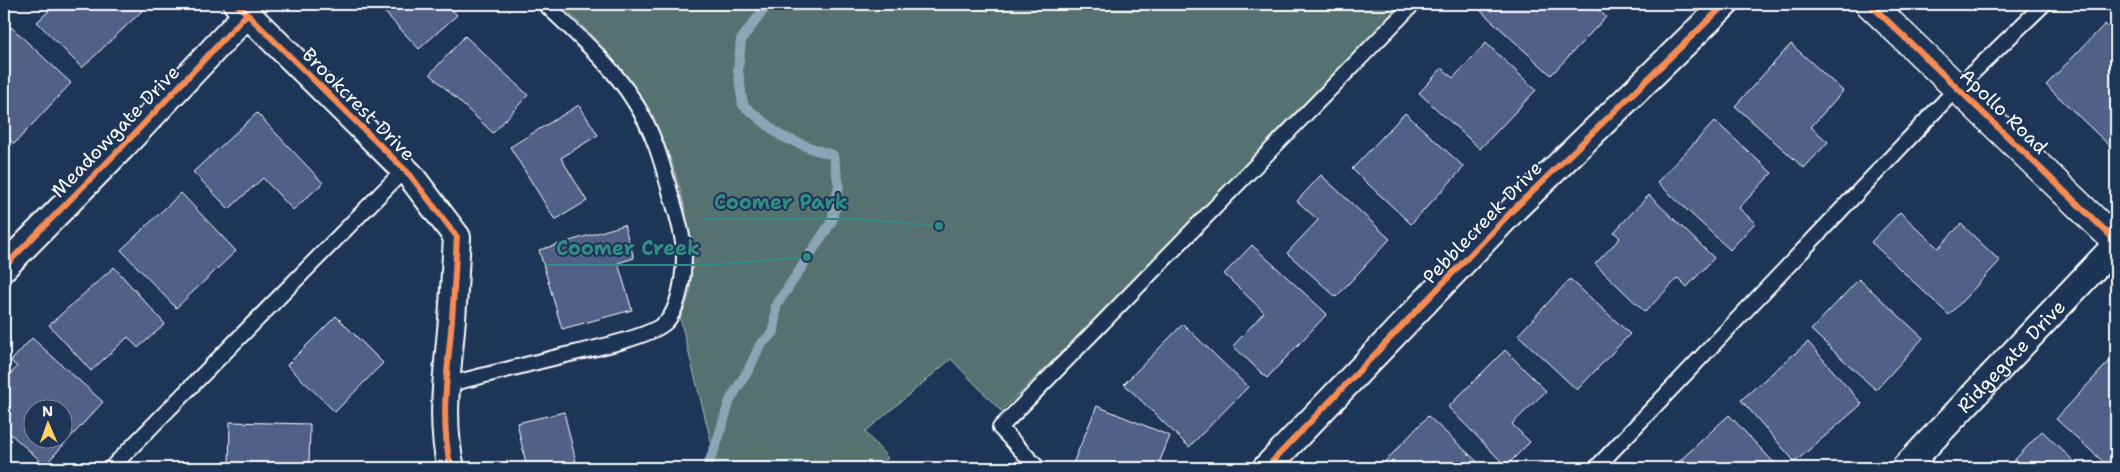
<svg xmlns="http://www.w3.org/2000/svg" width="2120" height="472" viewBox="0 0 2120 472" font-family="'Shantell Sans',sans-serif">
<rect width="100%" height="100%" fill="#1d3557"/>
<filter id="ink" filterUnits="userSpaceOnUse"><feTurbulence type="fractalNoise" baseFrequency=".02" numOctaves="2"/><feDisplacementMap in="SourceGraphic" scale="10" xChannelSelector="R" yChannelSelector="G"/><feConvolveMatrix kernelMatrix="1 2 1 2 8 2 1 2 1" color-interpolation-filters="sRGB"/></filter>
<g filter="url(#ink)">
<path fill="#57726f" stroke="#abb8b7" d="M560 4H1403L1115 305 1073 341 1001 411 951 359 865 432 888 458 877 468H702L712 445 680 318C685 306 691 294 691 281 695 219 669 137 634 86 613 55 586 30 560 4Z"/>
<g fill="none" stroke-linecap="round" stroke-linejoin="round">
<path stroke="#8ca5b7" stroke-width="10" d="M707 468 717 442 730 400 749 369 760 345 774 332 776 306 832 221 839 185 833 155 816 150 781 136 743 105 738 70 741 40 768 4"/>
</g>
<path fill="#516087" stroke="#fff" fill-rule="evenodd" d="M56 4H139L144 9 82 68 37 22Z
M377 4H447L457 15 419 49Z
M1488 4H1593L1606 17 1551 75 1481 11Z
M2105 24 2116 35V145L2113 149 2046 85Z
M11 27 71 83 14 144 4 134V35Z
M465 36 528 95 493 133 430 74Z
M1486 43 1536 90 1480 149 1419 93 1442 68 1453 78Z
M1791 44 1843 91 1811 127 1828 142 1804 168 1735 106Z
M579 105 598 135 561 158 587 201 555 220 510 147Z
M257 113 323 183 293 210 263 178 229 209 193 172Z
M1405 113 1464 167 1411 224 1352 169Z
M1715 121 1772 173 1739 208 1755 223 1730 250 1657 182Z
M1321 175 1390 239 1336 297 1287 253 1318 220 1297 201Z
M181 193 236 251 176 308 121 250Z
M1649 195 1714 258 1687 287 1678 278 1645 312 1595 264 1620 238 1614 232Z
M1900 212 1938 248 1961 224 2000 261 1949 315 1871 242Z
M624 225 634 258 618 263 632 310 562 329 539 250Z
M1252 245 1327 314 1267 378 1233 346 1264 312 1224 274Z
M114 267 165 324 138 348 128 337 91 371 49 325Z
M1570 279 1630 334 1577 390 1518 335Z
M1859 279 1923 338 1876 390 1811 330Z
M336 316 383 363 335 412 287 365Z
M1183 324 1248 387 1189 447 1124 384Z
M32 338 103 402 45 465 4 428V381L17 367 11 361ZM32 410H62V440H32Z
M1808 342 1862 404 1795 462 1741 400Z
M1505 350 1546 391 1512 424 1530 442 1506 466 1448 407Z
M2116 354V468H2110L2056 419Z
M1097 406 1170 436 1157 468H1071Z
M564 412 576 462 550 468H527L517 423Z
M1729 415 1779 468H1672Z
M1428 416 1483 467 1482 468H1379Z
M230 422 310 424 309 468H229Z
M2042 431 2081 468H2007Z"/>
<g fill="none" stroke-linecap="round" stroke-linejoin="round">
<defs>
<path id="service" d="M445 385C487 375 528 364 570 354 592 349 651 337 666 322 681 307 686 263 683 243 681 227 676 211 671 195 662 162 653 130 634 101 611 64 576 34 545 4
M111 468 404 170
M1038 468 1000 428 1413 4
M1596 468 1957 88 2044 4"/>
<g id="minor">
<path d="M237 4 410 175 457 237C455 268 454 299 451 330 447 376 440 423 451 468"/>
<path d="M4 267 121 148 247 14"/>
<path d="M1266 468 1514 209 1725 4"/>
<path id="s1" d="M1905 468 2116 245"/>
</g>
<path id="tertiary" d="M1870 4 2116 241"/>
</defs>
<use href="#service" stroke="#fff" stroke-width="18"/>
<use href="#minor" stroke="#fff" stroke-width="30"/>
<use href="#tertiary" stroke="#fff" stroke-width="31"/>
<use href="#service" stroke="#1d3557" stroke-width="14"/>
<use href="#minor" stroke="#1d3557" stroke-width="26"/>
<use href="#tertiary" stroke="#1d3557" stroke-width="28"/>
<defs>
<path id="cycleway" d="M237 4 410 175 457 237C455 268 454 299 451 330 447 376 440 423 451 468
M1870 4 2116 241
M4 267 121 148 247 14
M1266 468 1514 209 1725 4"/>
</defs>
<use href="#cycleway" stroke="#1d3557" stroke-width="9"/>
<use href="#cycleway" stroke="#f68b52" stroke-width="6"/>
</g>
</g>
<g text-anchor="middle" stroke-width="4" stroke-linejoin="round" paint-order="stroke">
<g font-size="19" fill="#fff" stroke="#1d3557">
<text transform="translate(359 104) rotate(45)" y="7">Brookcrest Drive</text>
<text transform="translate(2004 111) rotate(44)" y="7">Apollo Road</text>
<text transform="translate(115 131) rotate(-46)" y="7">Meadowgate Drive</text>
<text transform="translate(1482 222) rotate(-46)" y="7">Pebblecreek Drive</text>
<text dy="7" stroke="none"><textPath href="#s1" startOffset="154">Ridgegate Drive</textPath></text>
</g>
</g>
<path fill="none" stroke="#338b84" stroke-width="2" d="M939 226L858 219H704M807 257L710 265H546"/>
<g fill="#338b84" stroke="#1d3557" stroke-width="2">
<circle cx="939" cy="226" r="5"/>
<circle cx="807" cy="257" r="5"/>
</g>
<g font-size="20" text-anchor="middle" font-weight="bold" fill="#338b84" stroke="#1d3557" stroke-width="4" stroke-linejoin="round" paint-order="stroke">
<text x="781" y="209">Coomer Park</text>
<text x="628" y="255">Coomer Creek</text>
</g>
<rect width="2120" height="472" fill="none" stroke="#1d3557" stroke-width="20"/>
<rect x="10" y="10" width="2100" height="452" fill="none" stroke="#fff" stroke-width="2" filter="url(#ink)"/>
<g transform="translate(48 424) rotate(358)"><circle r="24" fill="#1d3557" stroke="#77869a"/>
<path d="M0-4L9 19L0 12L-9 19Z" fill="#ffd166"/>
<text y="-8" font-size="14" font-weight="bold" text-anchor="middle" fill="#ffffff">N</text>
</g>
</svg>
